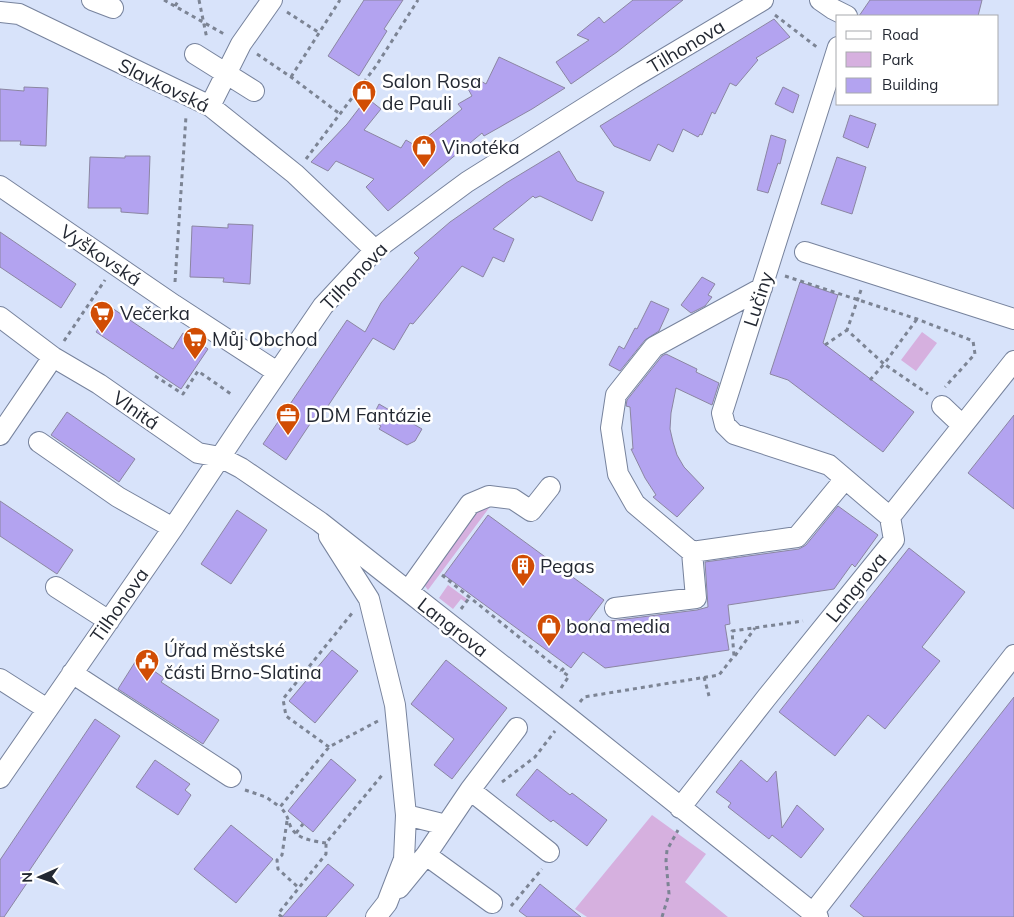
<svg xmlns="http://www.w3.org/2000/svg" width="1014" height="917" viewBox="0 0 1014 917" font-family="Mulish,sans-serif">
<rect width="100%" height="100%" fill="#d8e3fa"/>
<path fill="#d6b0df" d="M922 332 937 343 916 371 901 360Z
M492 504 428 590 425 586 424 581 473 513Z
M448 585 467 599 465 602 461 599 453 609 439 598Z
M652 815 706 854 685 882 728 917H587L575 909Z"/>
<path fill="#b3a3f0" stroke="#8b86a2" d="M364 0H403L384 29 387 31 359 76 328 56Z
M633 0H683L617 52 571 84 556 62 589 40 577 35 599 17 604 23Z
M870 0H982L978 16H859Z
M774 19 790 37 756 58 758 60 736 86 730 83 715 114 712 112 702 135 700 134 698 137 683 129 673 152 658 144 650 161 614 146 600 126Z
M499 57 565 88 532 109 484 136 482 133 388 211 366 187 374 179 336 161 328 171 311 162 347 124 367 98 381 109 364 130 401 148 406 140 416 146 462 109 458 104 472 96 467 87 479 80 486 84Z
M24 87 48 88 46 146 20 145 21 141H0V89L24 91Z
M783 87 799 95 793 113 775 104Z
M850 115 876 124 868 148 843 137Z
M771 135 786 140 780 164 778 163 768 193 757 190Z
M559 151 577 181 604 192 592 221 540 196 535 198 533 196 493 229 514 239 504 262 493 257 483 277 462 266 413 324 410 323 394 350 373 338 322 415 318 412 286 460 263 444 347 320 365 332 381 303 419 258 414 253 450 222 506 183Z
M125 156H150L148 214 121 212V208H88L90 157 125 158Z
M837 157 866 167 852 214 821 204Z
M228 224 253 225 250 284 223 282 224 278 190 277 192 226 228 228Z
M0 232 76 284 61 308 0 267Z
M702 277 715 284 708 295 712 297 705 306 691 313 681 305Z
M800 282 838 295 823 343 914 412 883 452 788 380 770 374Z
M651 301 669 309 659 331 645 340 620 371 609 365 619 346 624 349 635 328 637 329Z
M112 308 173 349 183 333 208 349 181 389 96 332Z
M666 354 697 369 696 372 719 383 712 405 676 388 671 413 670 429 673 442 677 455 684 467 704 488 677 517 653 497 656 495 645 478 631 449H633L630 407 626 406 627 400 662 356Z
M379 404 422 429 415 441 407 445 379 429 381 426 371 420Z
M67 412 135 459 119 482 51 435Z
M1014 415V509L968 473Z
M0 501 73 550 57 574 0 536Z
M838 506 878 535 855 567 852 564 834 589 728 605 730 624 725 625 729 650 605 668 583 652 571 668 444 575 488 515 604 600 586 624 697 610 708 607 705 562 799 549 806 545Z
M237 510 267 530 231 584 201 564Z
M909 548 965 592 922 647 940 661 885 729 868 715 835 756 779 712Z
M332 650 358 671 315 723 289 701Z
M137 659 164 678 161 682 219 720 203 744 118 689Z
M446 660 507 708 452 779 434 765 454 739 411 704Z
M1014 697V917H864L850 906Z
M95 719 120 736 23 880 27 883 4 917H0V860Z
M331 759 356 780 313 832 288 811Z
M155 760 190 784 185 790 191 795 178 815 136 787Z
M741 760 767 782 776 771 782 828 797 805 824 829 801 858 772 835 769 839 728 807 731 803 716 792Z
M537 769 570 795 572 793 607 820 587 846 553 820 551 822 516 795Z
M231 825 273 859 236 903 194 869Z
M328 864 354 885 326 917H282Z
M540 884 581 917H527L519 911Z"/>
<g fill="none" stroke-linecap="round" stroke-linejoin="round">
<defs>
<path id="minor" d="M92 0 113 8
M820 0 833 9 847 16
M0 12 19 14 210 106 295 174 375 250
M838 47 722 413 725 425 734 434 829 465 890 517
M195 54 254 91
M210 106 241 44 272 0
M0 186 174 305 277 372
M805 252 1014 319
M0 317 53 357 99 384 198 453 220 457 241 468 320 522 568 717 818 917
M942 406 962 425
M0 435 53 357
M39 442 118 497 173 528
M329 536 369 599 395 705 406 815 404 859 387 903 376 917
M692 552 635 504 618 474 611 428 616 395 654 347 762 288
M56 587 109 621
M408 591 470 504 489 496 513 499 531 511 550 487
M615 608 696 598 692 552 797 537 845 479
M72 673 231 777
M0 679 47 709
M0 778 173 528 241 426 323 306 375 250 467 182 632 78 763 0
M470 790 549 852
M680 808 767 697 894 540 890 517 1014 361
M406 815 446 825
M426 855 492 903
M399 888 426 855 470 790 517 728
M813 913 1014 655"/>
</defs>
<use href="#minor" stroke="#77839d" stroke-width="22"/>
<path stroke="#7c8494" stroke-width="3" stroke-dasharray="4 4" stroke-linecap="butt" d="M164 0 224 34
M199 0 207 39
M175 6 179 0
M287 12 318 32
M775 15 818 48
M257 54 291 77 340 114
M291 77 340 0
M306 159 376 66 418 0
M785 276 917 319 973 341 975 354 945 387
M175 282 186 116
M861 290 847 330 884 364 917 319
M64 341 105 280
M825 345 847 330
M155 376 183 394 198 371 231 394
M870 380 884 364 928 394
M442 575 561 671
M461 609 469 598
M735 656 755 628
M704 677 709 696
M561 688 569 676 561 671 567 665
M580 702 584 697 719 675 734 656 732 631 803 621
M329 747 286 716 283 699 353 612
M502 782 535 757 555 731
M245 790 266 797 280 807
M287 821 282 855 277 860 278 869 299 888
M296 833 303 824
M326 843C313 841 295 839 290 825 287 817 287 814 280 807L329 747 378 721
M511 906 542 869
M282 917 278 914 326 854V843L383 774
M662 917 669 894 666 861 667 850 678 830"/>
<use href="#minor" stroke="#fff" stroke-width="20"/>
</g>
<defs>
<symbol id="shop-pin" viewBox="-11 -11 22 30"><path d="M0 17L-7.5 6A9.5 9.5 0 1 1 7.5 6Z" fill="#d14d04" stroke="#fff"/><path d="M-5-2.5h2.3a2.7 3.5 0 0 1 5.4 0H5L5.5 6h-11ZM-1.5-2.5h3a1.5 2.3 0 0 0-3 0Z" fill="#fff"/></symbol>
<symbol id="supermarket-pin" viewBox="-11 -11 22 30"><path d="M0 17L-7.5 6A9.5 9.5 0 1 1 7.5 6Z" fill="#d14d04" stroke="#fff"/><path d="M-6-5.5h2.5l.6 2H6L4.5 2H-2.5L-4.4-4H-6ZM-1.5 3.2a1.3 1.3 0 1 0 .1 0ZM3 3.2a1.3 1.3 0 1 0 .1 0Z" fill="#fff"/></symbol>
<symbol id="office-pin" viewBox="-11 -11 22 30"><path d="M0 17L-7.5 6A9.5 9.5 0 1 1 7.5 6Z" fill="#d14d04" stroke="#fff"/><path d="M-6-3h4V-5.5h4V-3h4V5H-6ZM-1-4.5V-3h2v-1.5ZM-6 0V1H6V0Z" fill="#fff"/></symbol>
<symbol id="building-pin" viewBox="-11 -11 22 30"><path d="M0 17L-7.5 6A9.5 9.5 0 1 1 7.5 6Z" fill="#d14d04" stroke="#fff"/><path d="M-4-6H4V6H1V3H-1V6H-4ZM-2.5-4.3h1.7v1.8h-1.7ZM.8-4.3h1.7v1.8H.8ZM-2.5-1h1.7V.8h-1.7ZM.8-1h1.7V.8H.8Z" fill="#fff"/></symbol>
<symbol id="civic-pin" viewBox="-11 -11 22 30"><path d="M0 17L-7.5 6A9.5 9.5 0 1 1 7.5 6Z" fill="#d14d04" stroke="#fff"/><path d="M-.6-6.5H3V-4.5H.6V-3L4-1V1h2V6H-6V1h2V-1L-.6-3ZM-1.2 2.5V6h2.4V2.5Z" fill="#fff"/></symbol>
</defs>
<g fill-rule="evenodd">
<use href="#shop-pin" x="350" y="78" width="28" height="38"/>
<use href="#shop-pin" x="410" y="133" width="28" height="38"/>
<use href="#supermarket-pin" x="88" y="299" width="28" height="38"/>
<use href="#supermarket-pin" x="181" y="325" width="28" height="38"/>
<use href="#office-pin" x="274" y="401" width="28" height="38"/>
<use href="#building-pin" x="509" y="552" width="28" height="38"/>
<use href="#shop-pin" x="535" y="612" width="28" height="38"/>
<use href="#civic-pin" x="133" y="647" width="28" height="38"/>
</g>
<g text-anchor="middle" stroke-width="5" stroke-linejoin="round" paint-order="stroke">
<g font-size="19" fill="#232832" stroke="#fff">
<text transform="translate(686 46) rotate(-31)" y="7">Tilhonova</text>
<text transform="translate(164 85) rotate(26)" y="7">Slavkovská</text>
<text transform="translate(101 255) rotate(34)" y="7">Vyškovská</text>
<text transform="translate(354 276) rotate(-46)" y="7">Tilhonova</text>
<text transform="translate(758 299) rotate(-72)" y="7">Lučiny</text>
<text transform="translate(136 410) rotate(35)" y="7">Vlnitá</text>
<text transform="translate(856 587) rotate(-51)" y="7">Langrova</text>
<text transform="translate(119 605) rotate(-55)" y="7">Tilhonova</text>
<text transform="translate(453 627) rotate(38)" y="7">Langrova</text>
</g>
<g font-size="19" fill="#232832" stroke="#fff" text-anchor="start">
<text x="382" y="88">Salon Rosa<tspan x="382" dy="22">de Pauli</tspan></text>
<text x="442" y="154">Vinotéka</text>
<text x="120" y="320">Večerka</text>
<text x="212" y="346">Můj Obchod</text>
<text x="306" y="422">DDM Fantázie</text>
<text x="540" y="573">Pegas</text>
<text x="566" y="633">bona media</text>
<text x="164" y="657">Úřad městské<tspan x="164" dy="22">části Brno-Slatina</tspan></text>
</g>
</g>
<rect x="836" y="15" width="162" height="90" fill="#ffffff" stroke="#a7a9ad"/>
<rect x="846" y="31" width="25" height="8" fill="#ffffff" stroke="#a7a9ad"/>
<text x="882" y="40" font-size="15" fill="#232832">Road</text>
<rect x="846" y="52" width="25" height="15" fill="#d6b0df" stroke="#a7a9ad"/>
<text x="882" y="65" font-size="15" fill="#232832">Park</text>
<rect x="846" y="78" width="25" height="15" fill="#b3a3f0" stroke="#a7a9ad"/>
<text x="882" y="90" font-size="15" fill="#232832">Building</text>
<g transform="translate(40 877) rotate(268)" stroke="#ffffff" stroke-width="4" paint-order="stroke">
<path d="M0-4L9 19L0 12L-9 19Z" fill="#232832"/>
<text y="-8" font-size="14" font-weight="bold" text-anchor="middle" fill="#232832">N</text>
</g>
</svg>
